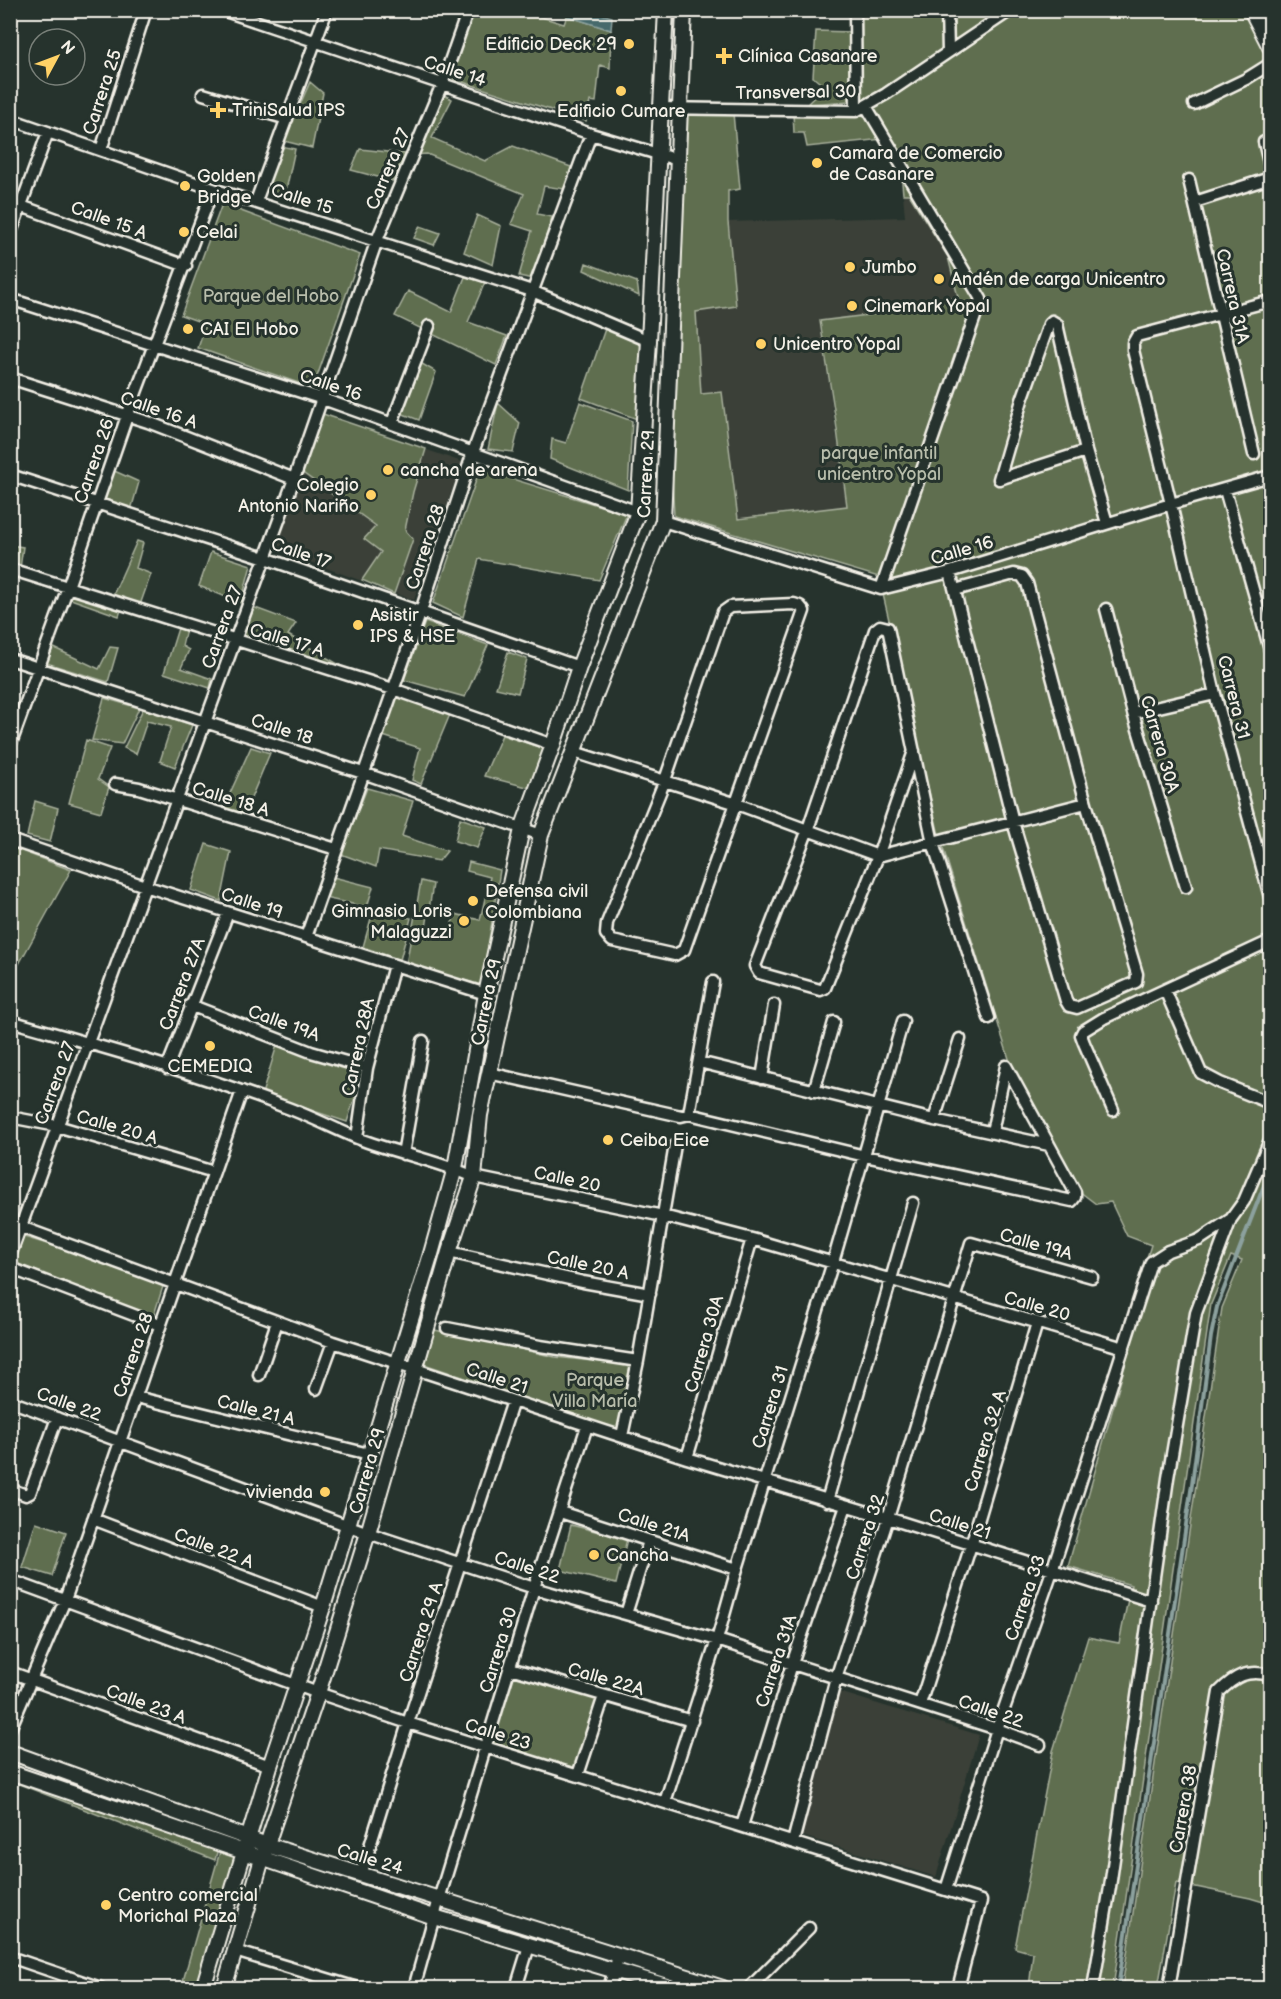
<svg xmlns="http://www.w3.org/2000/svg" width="1281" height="1999" viewBox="0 0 1281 1999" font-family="'Balsamiq Sans',sans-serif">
<rect width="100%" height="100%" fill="#26332d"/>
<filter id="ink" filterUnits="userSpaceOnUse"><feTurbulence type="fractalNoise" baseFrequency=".0167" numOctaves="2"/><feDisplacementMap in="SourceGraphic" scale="12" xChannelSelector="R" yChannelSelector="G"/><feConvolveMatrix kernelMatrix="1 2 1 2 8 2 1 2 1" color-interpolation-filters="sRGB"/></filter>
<g filter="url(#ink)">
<path fill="#3a4138" d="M903 194H909L948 257 958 298 876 314 820 321 847 507 738 520 722 392 701 394 696 312 736 306 728 222 905 217Z
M320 413 462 462 414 600 274 549Z
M839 1692 979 1735 936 1877 796 1834Z"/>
<path fill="#5e6e50" stroke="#a9b09c" stroke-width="1.5" d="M473 11H522L564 24 567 16 611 30 610 68 600 65 596 102 590 101 586 121 450 78Z
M861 11H1270V1904L1250 1898 1176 1883 1158 1988H1122L1222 1308 1242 1260 1231 1256 1211 1304 1113 1988H1029L1033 1953 1015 1948 1053 1751 1088 1637 1119 1643 1131 1585 1068 1566 1140 1313 1131 1307 1151 1245 1127 1236 1111 1202 1096 1204 1079 1191 1010 1062 939 835 879 577 674 516 670 435 683 112 733 113 740 189 728 191V222L736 306 696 312 701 394 722 392 738 519 847 506 836 422 820 321 876 314 958 297 948 257 909 194H903L901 171 883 139 807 147 804 133H794L793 113 861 109Z
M816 31 851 32V101L807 104 825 87 813 77Z
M310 82 323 93 312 148 284 141Z
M442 94 452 99 432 138 485 161 513 146 571 167 565 189 544 186 537 214 552 217 533 279 519 276 532 231 511 224 524 194 427 154 414 155Z
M281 146 295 149 285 195 265 191Z
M360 149 405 154 393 181 351 170Z
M222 204 360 255 313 388 198 348 206 324 181 315Z
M477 215 501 226 493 265 464 252Z
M420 226 440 233 434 245 414 238Z
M586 263 637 282 639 296 584 270Z
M465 277 485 282 468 322 507 336 496 365 395 316 408 291 451 312Z
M606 326 643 341 637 419 581 398Z
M417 361 436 372 419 420 398 412Z
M580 402 632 421 628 490 550 459 552 439 566 443Z
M498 403 520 423 513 452 488 449Z
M320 413 426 449 413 492 405 530 413 539 394 594 362 580 381 552 364 539 376 526 300 471Z
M110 469 139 482 131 510 100 497Z
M480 469 627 514 599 580 479 559 463 617 433 603Z
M137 541 143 543 136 568 151 574 140 605 113 595Z
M10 545 23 547 20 568 11 565Z
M211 552 251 565 241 603 199 586Z
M64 589 122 607 119 616 68 598 52 647 99 669 110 647 118 648 108 682 40 661Z
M250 606 296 623 288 635 348 670 241 636Z
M425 622 488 645 465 697 404 680Z
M179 625 186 629 182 646 189 650 181 668 212 679 210 688 164 673Z
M508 652 527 659 518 693 496 688Z
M398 692 451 712 421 784 412 780 420 748 383 736Z
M104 698 139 708 122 744 92 740Z
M143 709 192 725 175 767 160 761 171 727 147 721 136 754 124 748Z
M502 735 545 749 531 788 484 776Z
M86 740 110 748 98 779 109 787 101 812 69 803Z
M251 747 270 753 243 817 221 813Z
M367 788 413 801 402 836 447 851 439 861 379 850 376 867 341 854Z
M35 801 58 808 50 842 27 836Z
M460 818 486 827 477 848 455 841Z
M206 844 231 852 221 901 191 890Z
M11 847 71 870 14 973 10 972Z
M469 862 500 870 482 985 406 965 421 881 433 884 426 928 447 939 455 914 480 920 490 877 467 871Z
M333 877 373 887 367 907 324 898Z
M373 911 411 918 400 960 363 947Z
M277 1045 363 1073 347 1122 262 1094Z
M21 1236 165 1280 153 1318 11 1266 10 1260Z
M435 1330 555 1357 631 1365 619 1430 427 1365 424 1361Z
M36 1522 66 1532 52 1576 22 1567Z
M571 1525 627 1539 616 1584 560 1570Z
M513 1673 597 1699 577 1766 574 1768 494 1746 492 1742Z
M10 1770 218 1848 215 1860 11 1781Z
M221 1848 240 1856 200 1988H181Z"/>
<path fill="#476b6c" stroke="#8ca19e" stroke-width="1.5" d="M591 11 612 17 611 30 567 16 569 11Z"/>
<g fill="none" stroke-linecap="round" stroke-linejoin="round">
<path stroke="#8ca19e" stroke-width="4" d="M1118 1988 1192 1484 1211 1336 1217 1307 1270 1170"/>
<defs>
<path id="street" d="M222 10 591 134 678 160
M855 10 856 111
M947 10 948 52
M203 94 287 119
M1194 104 1246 79 1270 64
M866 106 981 299 881 589
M661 108 856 111 886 94 1011 10
M10 119 213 189 532 291 649 341
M1264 142 1270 167
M101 150 146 10
M1189 180 1254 454
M256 201 327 10
M1195 202 1270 178
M21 206 186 266
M10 235 48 132
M10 299 323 399 638 512
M1270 301 1137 336 1133 343V350L1171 504 1215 694 1270 897
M10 378 148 422 294 479
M392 423 429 326
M10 475 265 558 579 667
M999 479 1022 400 1049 324 1052 321 1057 324 1086 451 1107 523
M999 479 1086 451
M1225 490 1270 650
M663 521 881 589 950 572 1171 504 1270 476
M10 569 393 689 553 745
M950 572 1013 822 1066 1001 1069 1006 1077 1008 1136 982 1137 974 1086 803 1027 583 1022 576 1014 574 955 590
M794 604 800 606 804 611 684 950 675 955 612 941 606 934 607 923 665 780 723 612 730 607Z
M1106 609 1133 713 1186 887
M10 659 363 773 541 835
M1133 713 1215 694
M10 746 68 587 127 416 213 189
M914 751 878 856 825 988 820 990 759 973 755 966 807 832 875 630 880 626 888 628 933 843 989 1018
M574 752 737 804 878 856 1086 803
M115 784 139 788 336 849
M10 840 145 886 486 994
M306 937 421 611 473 452 591 134
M1165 990 1201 1073 1220 1083 1270 1103
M190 1005 311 1052 367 1068
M10 1021C103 1047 196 1073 285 1107 310 1116 333 1128 357 1138 395 1153 436 1160 474 1177L663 1216 752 1239 1124 1348
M699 1062 934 1120 1049 1145
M167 1068 228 913
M489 1073 681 1116 689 1114 865 1156 1072 1201 1075 1197V1192L1006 1066
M762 1078 774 1005
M814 1091 834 1022
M1113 1110 1084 1043 1081 1035 1083 1031 1104 1018 1270 941
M689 1114 713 982
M10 1117 57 1126 214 1172
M934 1120 960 1039
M992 1132 1006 1066
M357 1138 367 1068 394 965
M403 1154 423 1041
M10 1223 333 1342 687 1458 888 1518 1151 1601
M449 1252 583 1282 650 1294
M10 1256 294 479 377 240 442 84 468 10
M10 1268 160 1325
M447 1328 540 1346 638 1361
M259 1375 277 1322
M316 1389 333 1342
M136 1397 369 1454
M10 1401 368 1533 534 1588 717 1640 997 1729 1040 1745
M622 1436 638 1361 675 1145
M687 1458 752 1239
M10 1489 26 1495 30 1493 57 1418
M827 1501 913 1203
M560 1512 737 1569
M93 1519 323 1607
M10 1580 318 1693 408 1723 981 1901 958 1988
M626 1614 649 1541
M510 1668 692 1721
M10 1672 270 1766
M920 1704 971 1545 1037 1323
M10 1729 65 1600 242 1091
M578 1775 604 1696
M665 1802 717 1640 737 1569 833 1262 903 1021
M742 1826 792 1664 846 1506
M793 1842 836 1678 888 1518 971 1243 1092 1277
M361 1875 408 1723 513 1401
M946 1890 997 1729 1052 1571 1151 1262 1168 1251 1199 1240 1231 1219 1244 1201 1270 1140
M235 1951 357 1988
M10 1957 101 1988
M414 1988 439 1899 534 1588 587 1426
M516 1988 529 1946
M609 1988 618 1957
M749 1988 809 1928
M1093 1988 1110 1887 1168 1478 1196 1313 1231 1219
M1169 1988 1219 1692C1235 1676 1247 1669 1270 1675"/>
<path id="secondary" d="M1251 10 1270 47
M10 1752 267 1845 723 1988
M10 1772 434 1917 673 1988
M203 1988 270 1766 323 1607 431 1254 455 1168 486 994 522 829 553 745 579 667 638 512 649 341 666 10
M224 1988 262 1859 318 1693 368 1533 449 1252 474 1177 480 1115 541 835 663 521 684 10"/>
</defs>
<use href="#street" stroke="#f4f1e8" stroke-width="15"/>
<use href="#secondary" stroke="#f4f1e8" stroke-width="18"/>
<use href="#street" stroke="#26332d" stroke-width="10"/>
<use href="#secondary" stroke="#26332d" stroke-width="14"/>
</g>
</g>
<g fill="#ffd166" stroke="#26332d" stroke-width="2">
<circle cx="629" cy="44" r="6"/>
<path d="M721 47h6v6h6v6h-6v6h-6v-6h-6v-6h6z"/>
<circle cx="621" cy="91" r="6"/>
<path d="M215 101h6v6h6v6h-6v6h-6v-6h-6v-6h6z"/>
<circle cx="817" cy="163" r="6"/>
<circle cx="185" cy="186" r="6"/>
<circle cx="184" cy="232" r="6"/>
<circle cx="850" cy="267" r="6"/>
<circle cx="939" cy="279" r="6"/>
<circle cx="852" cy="306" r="6"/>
<circle cx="188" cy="329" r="6"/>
<circle cx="761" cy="344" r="6"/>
<circle cx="388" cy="470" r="6"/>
<circle cx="371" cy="495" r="6"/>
<circle cx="358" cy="625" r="6"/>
<circle cx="473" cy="901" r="6"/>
<circle cx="464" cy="921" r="6"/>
<circle cx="210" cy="1046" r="6"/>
<circle cx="608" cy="1140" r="6"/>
<circle cx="325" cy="1492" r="6"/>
<circle cx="594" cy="1555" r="6"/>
<circle cx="106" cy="1905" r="6"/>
</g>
<g text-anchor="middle" stroke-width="6" stroke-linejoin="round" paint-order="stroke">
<g font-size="18" fill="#f4f1e8" stroke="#26332d" text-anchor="start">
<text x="617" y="50" text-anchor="end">Edificio Deck 29</text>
<text x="738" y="62">Clínica Casanare</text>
<text x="232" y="116">TriniSalud IPS</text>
<text x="621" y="117" text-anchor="middle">Edificio Cumare</text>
<text x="829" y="159">Camara de Comercio<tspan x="829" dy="21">de Casanare</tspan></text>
<text x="197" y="182">Golden<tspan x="197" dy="21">Bridge</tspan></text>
<text x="196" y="238">Celai</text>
<text x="862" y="273">Jumbo</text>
<text x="951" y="285">Andén de carga Unicentro</text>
<text x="864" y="312">Cinemark Yopal</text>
<text x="200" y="335">CAI El Hobo</text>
<text x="773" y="350">Unicentro Yopal</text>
<text x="400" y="476">cancha de arena</text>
<text x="359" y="491" text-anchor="end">Colegio<tspan x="359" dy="21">Antonio Nariño</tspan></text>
<text x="370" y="621">Asistir<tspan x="370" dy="21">IPS &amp; HSE</tspan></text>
<text x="485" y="897">Defensa civil<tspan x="485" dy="21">Colombiana</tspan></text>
<text x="452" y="917" text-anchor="end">Gimnasio Loris<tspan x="452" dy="21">Malaguzzi</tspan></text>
<text x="210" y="1072" text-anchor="middle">CEMEDIQ</text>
<text x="620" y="1146">Ceiba Eice</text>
<text x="313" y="1498" text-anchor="end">vivienda</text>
<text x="606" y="1561">Cancha</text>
<text x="118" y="1901">Centro comercial<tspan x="118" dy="21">Morichal Plaza</tspan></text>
</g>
<g font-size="18" fill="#f4f1e8" stroke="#26332d">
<text transform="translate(455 71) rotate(18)" y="6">Calle 14</text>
<text transform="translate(102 92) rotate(-72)" y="6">Carrera 25</text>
<text transform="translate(796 92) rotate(-1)" y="6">Transversal 30</text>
<text transform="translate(388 169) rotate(-67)" y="6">Carrera 27</text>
<text transform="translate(302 199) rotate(18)" y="6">Calle 15</text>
<text transform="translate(109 220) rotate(20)" y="6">Calle 15 A</text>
<text transform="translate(1233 296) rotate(77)" y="6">Carrera 31A</text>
<text transform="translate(331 385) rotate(19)" y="6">Calle 16</text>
<text transform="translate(159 410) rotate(19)" y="6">Calle 16 A</text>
<text transform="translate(94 461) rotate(-71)" y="6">Carrera 26</text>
<text transform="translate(646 474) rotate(-87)" y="6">Carrera 29</text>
<text transform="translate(425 547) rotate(-72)" y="6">Carrera 28</text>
<text transform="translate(962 550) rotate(-16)" y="6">Calle 16</text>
<text transform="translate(301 553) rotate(19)" y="6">Calle 17</text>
<text transform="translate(222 627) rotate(-70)" y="6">Carrera 27</text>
<text transform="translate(287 640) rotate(17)" y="6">Calle 17 A</text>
<text transform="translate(1234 697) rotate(76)" y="6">Carrera 31</text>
<text transform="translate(282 729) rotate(18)" y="6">Calle 18</text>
<text transform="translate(1160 744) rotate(74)" y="6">Carrera 30A</text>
<text transform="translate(231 799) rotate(17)" y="6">Calle 18 A</text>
<text transform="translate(252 903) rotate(18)" y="6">Calle 19</text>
<text transform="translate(182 984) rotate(-69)" y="6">Carrera 27A</text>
<text transform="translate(486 1002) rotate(-78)" y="6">Carrera 29</text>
<text transform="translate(284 1023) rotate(20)" y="6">Calle 19A</text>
<text transform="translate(358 1047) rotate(-78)" y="6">Carrera 28A</text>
<text transform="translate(55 1083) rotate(-70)" y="6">Carrera 27</text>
<text transform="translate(117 1127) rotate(16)" y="6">Calle 20 A</text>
<text transform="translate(567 1179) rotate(12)" y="6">Calle 20</text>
<text transform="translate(1036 1244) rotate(16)" y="6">Calle 19A</text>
<text transform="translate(588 1265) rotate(12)" y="6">Calle 20 A</text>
<text transform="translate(1037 1306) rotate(16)" y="6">Calle 20</text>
<text transform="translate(704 1344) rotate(-74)" y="6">Carrera 30A</text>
<text transform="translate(133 1355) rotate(-71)" y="6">Carrera 28</text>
<text transform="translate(497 1378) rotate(18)" y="6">Calle 21</text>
<text transform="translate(69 1404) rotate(20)" y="6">Calle 22</text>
<text transform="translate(770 1407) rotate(-73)" y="6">Carrera 31</text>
<text transform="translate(256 1410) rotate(14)" y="6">Calle 21 A</text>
<text transform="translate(985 1441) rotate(-73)" y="6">Carrera 32 A</text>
<text transform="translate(367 1471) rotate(-74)" y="6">Carrera 29</text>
<text transform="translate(960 1524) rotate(18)" y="6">Calle 21</text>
<text transform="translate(654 1525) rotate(18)" y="6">Calle 21A</text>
<text transform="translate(865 1537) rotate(-72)" y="6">Carrera 32</text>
<text transform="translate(214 1548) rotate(21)" y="6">Calle 22 A</text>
<text transform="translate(527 1567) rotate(18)" y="6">Calle 22</text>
<text transform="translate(1025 1598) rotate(-71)" y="6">Carrera 33</text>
<text transform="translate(421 1632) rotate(-72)" y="6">Carrera 29 A</text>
<text transform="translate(498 1650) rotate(-73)" y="6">Carrera 30</text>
<text transform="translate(776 1661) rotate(-72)" y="6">Carrera 31A</text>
<text transform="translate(606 1679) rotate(16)" y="6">Calle 22A</text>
<text transform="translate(146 1704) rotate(20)" y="6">Calle 23 A</text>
<text transform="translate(991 1711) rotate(19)" y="6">Calle 22</text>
<text transform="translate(498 1734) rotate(17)" y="6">Calle 23</text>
<text transform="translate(1183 1809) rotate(-80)" y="6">Carrera 38</text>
<text transform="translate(370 1859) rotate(17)" y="6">Calle 24</text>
</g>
<g font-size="18" fill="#b8bdab" stroke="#26332d">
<text x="271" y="302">Parque del Hobo</text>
<text x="879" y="459">parque infantil<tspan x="879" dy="21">unicentro Yopal</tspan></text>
<text x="595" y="1386">Parque<tspan x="595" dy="21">Villa María</tspan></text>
</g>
</g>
<rect width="1281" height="1999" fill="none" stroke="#26332d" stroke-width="36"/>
<rect x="18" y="18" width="1245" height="1963" fill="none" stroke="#f4f1e8" stroke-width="2" filter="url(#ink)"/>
<g transform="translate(57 57) rotate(49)"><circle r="28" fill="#26332d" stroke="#787f78" stroke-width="1.5"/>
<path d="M0-4.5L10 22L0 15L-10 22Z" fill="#ffd166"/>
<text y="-9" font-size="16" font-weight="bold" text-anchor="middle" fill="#f4f1e8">N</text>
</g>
</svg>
